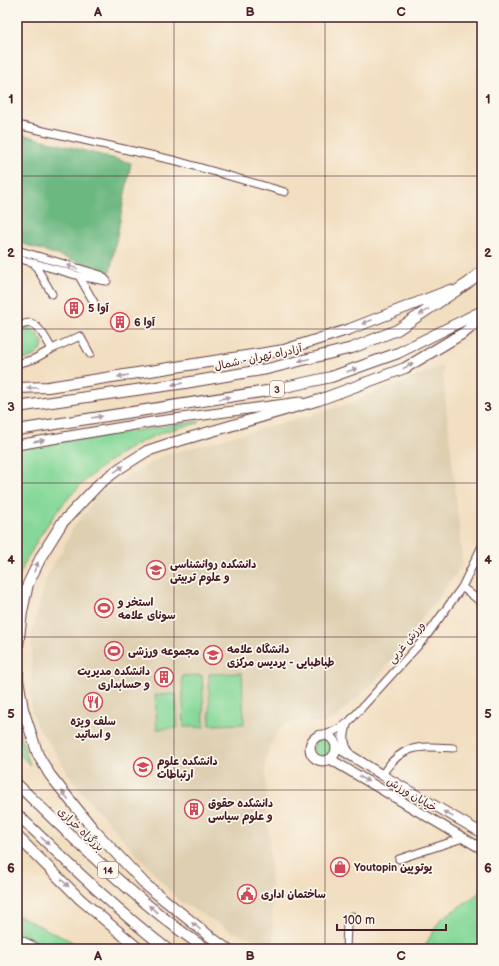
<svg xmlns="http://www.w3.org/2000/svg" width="499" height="966" viewBox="0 0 499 966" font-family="'Balsamiq Sans','Playpen Sans Arabic',sans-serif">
<rect width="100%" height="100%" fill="#fbf7ec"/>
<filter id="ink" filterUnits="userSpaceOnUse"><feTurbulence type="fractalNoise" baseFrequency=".025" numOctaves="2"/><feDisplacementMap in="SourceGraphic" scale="8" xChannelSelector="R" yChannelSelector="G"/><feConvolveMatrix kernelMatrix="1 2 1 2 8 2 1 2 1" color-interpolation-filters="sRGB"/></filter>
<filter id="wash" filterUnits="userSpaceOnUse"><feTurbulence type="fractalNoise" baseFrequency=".012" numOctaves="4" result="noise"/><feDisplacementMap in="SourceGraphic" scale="16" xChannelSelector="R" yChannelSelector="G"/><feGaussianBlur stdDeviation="0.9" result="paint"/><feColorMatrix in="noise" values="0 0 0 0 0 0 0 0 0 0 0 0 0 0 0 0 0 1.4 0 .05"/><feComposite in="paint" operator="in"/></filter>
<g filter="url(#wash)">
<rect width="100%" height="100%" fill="#f2dec0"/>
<path fill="#decfb1" d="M442 366 463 564 376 680 337 717 322 724 302 720 286 723 275 735 270 745 265 763 274 945 235 933 179 901 75 785 55 751 36 725 31 708 32 631 48 574 62 551 72 530 97 494 163 456 339 407Z"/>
<path fill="#86d899" stroke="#687c62" d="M27 327 33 329 43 342C42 356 30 358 17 361V332Z
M199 421V423C188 426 175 428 164 432 106 454 60 497 31 552 25 561 21 572 17 582V449Z
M242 673 244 724 210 725 209 674Z
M202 675 204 727H184L182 676Z
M176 694 178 728 157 729 155 695Z
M17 725 30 765 17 751Z
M313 748a11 11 0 1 1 22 0a11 11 0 1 1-22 0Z
M482 891V949H423L440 920Z
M17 915 87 949H49L17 933Z"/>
<path fill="#6cb881" stroke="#5b6c56" d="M17 133 131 163 110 272 17 242Z"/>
</g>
<g filter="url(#ink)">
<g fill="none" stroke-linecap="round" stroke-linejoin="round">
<defs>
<path id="minor" d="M17 125 177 161 285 192
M17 250 101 275 107 281
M17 258 79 276 106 281
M34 263 52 294
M79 276 96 306
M17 327C21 326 25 323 29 323 39 324 47 341 52 349L34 359 17 364
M52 349 80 336 90 354
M462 587 482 603
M326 735 346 725 425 638 462 587 482 546
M382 775C401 744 419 746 453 748
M399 859 463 838
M17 938 40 949
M346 949 347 925 352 916"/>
<path id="major" d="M17 445 152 422 300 402
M346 725C343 736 342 744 349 753
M310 748a13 13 0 1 1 26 0a13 13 0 1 1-26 0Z
M337 747 382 775 482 833
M330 759 482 849"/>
<path id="highway" d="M17 388 48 387 284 350 350 329 450 290
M17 407 185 383 267 369 352 348 397 330 468 283 482 271
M17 430 267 391 331 377 398 353 482 311
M17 784C77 842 137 902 206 949
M17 814C66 861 114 908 167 949
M17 836 80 899 139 949
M227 949 208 935 146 885 94 830 50 775 38 755 23 709 18 679V646L22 612 28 584 42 555 62 523 99 484 120 468 147 451 168 444 319 400 405 368 465 332 482 318"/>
</defs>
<use href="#minor" stroke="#633c41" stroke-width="9"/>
<use href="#major" stroke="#633c41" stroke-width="11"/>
<use href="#highway" stroke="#633c41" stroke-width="12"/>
<use href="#minor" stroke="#fff" stroke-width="7"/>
<use href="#major" stroke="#fff" stroke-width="9"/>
<use href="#highway" stroke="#fff" stroke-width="10"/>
</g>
<defs><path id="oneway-solid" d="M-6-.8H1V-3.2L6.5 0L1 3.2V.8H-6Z"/></defs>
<g fill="#ae9aa0">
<use href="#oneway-solid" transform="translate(72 267) rotate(-163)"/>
<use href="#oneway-solid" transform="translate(424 312) rotate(147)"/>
<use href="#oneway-solid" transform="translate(367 322) rotate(159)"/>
<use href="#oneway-solid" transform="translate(304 360) rotate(166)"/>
<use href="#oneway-solid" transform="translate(408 366) rotate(-28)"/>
<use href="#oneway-solid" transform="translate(352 370) rotate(-20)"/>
<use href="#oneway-solid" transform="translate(123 376) rotate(171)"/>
<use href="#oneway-solid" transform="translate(177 384) rotate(172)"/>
<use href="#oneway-solid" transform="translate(32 388) rotate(178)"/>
<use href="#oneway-solid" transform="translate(225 398) rotate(-9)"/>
<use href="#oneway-solid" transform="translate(97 417) rotate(-9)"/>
<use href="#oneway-solid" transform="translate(39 441) rotate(-10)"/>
<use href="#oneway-solid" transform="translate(119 469) rotate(-34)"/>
<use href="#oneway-solid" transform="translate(36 567) rotate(-66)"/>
<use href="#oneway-solid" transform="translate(364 779) rotate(31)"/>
<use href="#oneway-solid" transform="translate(65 795) rotate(-129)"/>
<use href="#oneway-solid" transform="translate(448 814) rotate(-150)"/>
<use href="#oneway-solid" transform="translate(45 841) rotate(44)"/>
<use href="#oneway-solid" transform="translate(65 883) rotate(45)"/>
<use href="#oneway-solid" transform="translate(153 909) rotate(-140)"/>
<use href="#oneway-solid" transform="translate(196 926) rotate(-141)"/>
</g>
</g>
<path fill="none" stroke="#4a1f2b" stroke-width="1" stroke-opacity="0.55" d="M174 17V949M325 17V949M17 176H482M17 329H482M17 483H482M17 637H482M17 790H482"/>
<defs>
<symbol id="building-ring" viewBox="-11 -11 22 22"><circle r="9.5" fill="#fbf7ec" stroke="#d1495b" stroke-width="1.5"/><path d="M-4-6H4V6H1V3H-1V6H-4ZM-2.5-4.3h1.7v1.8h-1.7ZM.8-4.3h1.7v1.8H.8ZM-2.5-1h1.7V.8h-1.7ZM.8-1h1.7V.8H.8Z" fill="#d1495b"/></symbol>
<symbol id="university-ring" viewBox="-11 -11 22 22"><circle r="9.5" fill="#fbf7ec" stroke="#d1495b" stroke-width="1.5"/><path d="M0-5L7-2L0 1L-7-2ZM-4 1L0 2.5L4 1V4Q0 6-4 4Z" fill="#d1495b"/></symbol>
<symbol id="stadium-ring" viewBox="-11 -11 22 22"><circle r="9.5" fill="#fbf7ec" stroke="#d1495b" stroke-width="1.5"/><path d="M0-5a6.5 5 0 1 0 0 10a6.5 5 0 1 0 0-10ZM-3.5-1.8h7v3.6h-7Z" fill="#d1495b"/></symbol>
<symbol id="restaurant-ring" viewBox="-11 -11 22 22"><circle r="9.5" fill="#fbf7ec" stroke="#d1495b" stroke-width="1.5"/><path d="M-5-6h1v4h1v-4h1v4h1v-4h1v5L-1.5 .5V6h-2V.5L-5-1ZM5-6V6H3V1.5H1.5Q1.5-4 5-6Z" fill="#d1495b"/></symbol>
<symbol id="shop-ring" viewBox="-11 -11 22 22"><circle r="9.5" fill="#fbf7ec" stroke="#d1495b" stroke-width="1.5"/><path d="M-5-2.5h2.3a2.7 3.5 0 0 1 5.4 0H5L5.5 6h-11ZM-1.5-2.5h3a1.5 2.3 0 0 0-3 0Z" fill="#d1495b"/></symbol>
<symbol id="civic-ring" viewBox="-11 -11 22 22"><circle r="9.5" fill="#fbf7ec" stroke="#d1495b" stroke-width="1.5"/><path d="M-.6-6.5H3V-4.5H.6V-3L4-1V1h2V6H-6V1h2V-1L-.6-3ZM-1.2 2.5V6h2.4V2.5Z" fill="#d1495b"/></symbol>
</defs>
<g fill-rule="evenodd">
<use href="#building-ring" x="63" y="297" width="22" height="22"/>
<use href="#building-ring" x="109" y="311" width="22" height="22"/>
<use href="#university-ring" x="145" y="559" width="22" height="22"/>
<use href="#stadium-ring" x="93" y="597" width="22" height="22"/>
<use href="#stadium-ring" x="103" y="640" width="22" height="22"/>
<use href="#university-ring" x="202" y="644" width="22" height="22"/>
<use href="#building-ring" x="153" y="666" width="22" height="22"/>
<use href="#restaurant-ring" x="82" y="691" width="22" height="22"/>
<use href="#university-ring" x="132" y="756" width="22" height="22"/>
<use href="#building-ring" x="183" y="798" width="22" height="22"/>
<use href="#shop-ring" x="329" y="856" width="22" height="22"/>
<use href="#civic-ring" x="236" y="883" width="22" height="22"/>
</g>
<g text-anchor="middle" stroke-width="3.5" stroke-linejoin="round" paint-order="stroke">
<g fill="#fbf7ec" stroke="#7f6065" stroke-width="1">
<rect x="270" y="381" width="14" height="16" rx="3"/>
<rect x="98" y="862" width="20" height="16" rx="3"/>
</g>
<g font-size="10" font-weight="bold" fill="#4a1f2b">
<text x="277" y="393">3</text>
<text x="108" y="874">14</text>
</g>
<g font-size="11" font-weight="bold" fill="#4a1f2b" stroke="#fbf7ec" text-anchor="start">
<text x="88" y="312">آوا 5</text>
<text x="134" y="326">آوا 6</text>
<text x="170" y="568">دانشکده روانشناسی<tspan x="170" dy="13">و علوم تربیتی</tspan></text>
<text x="118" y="606">استخر و<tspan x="118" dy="13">سونای علامه</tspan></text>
<text x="227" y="653">دانشگاه علامه<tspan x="227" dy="13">طباطبایی - پردیس مرکزی</tspan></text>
<text x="128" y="655">مجموعه ورزشی</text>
<text x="150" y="675" text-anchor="end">دانشکده مدیریت<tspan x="150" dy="13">و حسابداری</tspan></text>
<text x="93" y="725" text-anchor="middle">سلف ویژه<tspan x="93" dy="13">و اساتید</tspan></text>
<text x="157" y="765">دانشکده علوم<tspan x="157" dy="13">ارتباطات</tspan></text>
<text x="208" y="807">دانشکده حقوق<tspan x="208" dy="13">و علوم سیاسی</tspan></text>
<text x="354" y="871">Youtopin یوتوپین</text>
<text x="261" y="898">ساختمان اداری</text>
</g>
<g font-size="11" fill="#4a1f2b" stroke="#fbf7ec">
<text transform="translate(258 357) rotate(-12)" y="4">آزادراه تهران - شمال</text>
<text transform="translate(406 642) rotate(-50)" y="4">ورزش غربی</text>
<text transform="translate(412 794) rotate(31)" y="4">خیابان ورزش</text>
<text transform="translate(81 829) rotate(43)" y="4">بزرگراه خرازی</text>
</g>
</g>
<rect width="499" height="966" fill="none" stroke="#fbf7ec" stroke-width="44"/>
<path d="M337 924v6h109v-6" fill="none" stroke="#4a1f2b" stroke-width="2"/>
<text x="343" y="924" font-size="12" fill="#4a1f2b" stroke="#fbf7ec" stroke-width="3" paint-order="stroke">100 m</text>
<rect x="22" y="22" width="455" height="922" fill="none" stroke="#4a1f2b" stroke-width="1.5"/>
<g font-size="13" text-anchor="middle" font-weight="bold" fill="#4a1f2b">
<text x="98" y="16">A</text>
<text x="250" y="16">B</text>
<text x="401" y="16">C</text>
<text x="11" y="103">1</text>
<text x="488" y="103">1</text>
<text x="11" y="257">2</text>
<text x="488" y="257">2</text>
<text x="11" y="411">3</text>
<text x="488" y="411">3</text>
<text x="11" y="564">4</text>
<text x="488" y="564">4</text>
<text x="11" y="718">5</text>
<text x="488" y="718">5</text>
<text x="11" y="872">6</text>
<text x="488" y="872">6</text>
<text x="98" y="960">A</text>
<text x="250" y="960">B</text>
<text x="401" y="960">C</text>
</g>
</svg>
